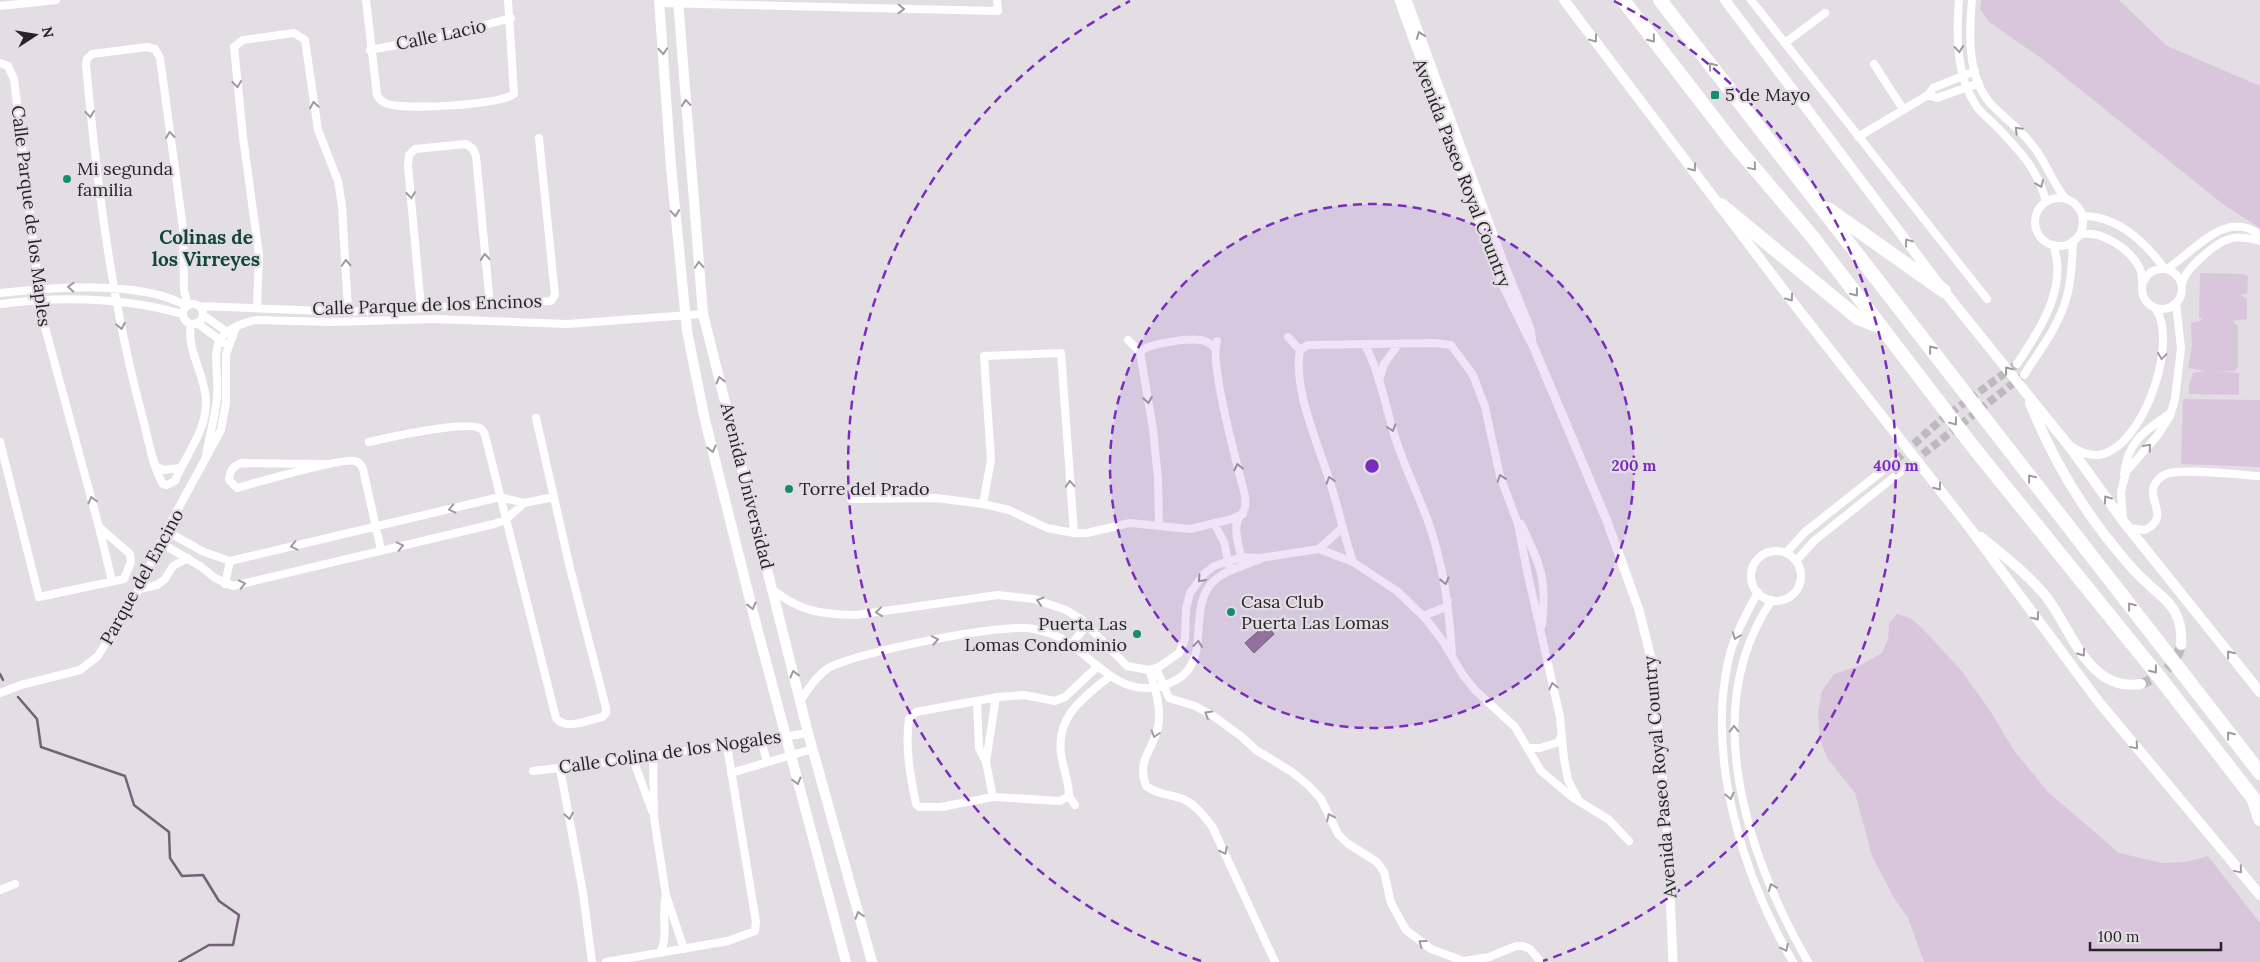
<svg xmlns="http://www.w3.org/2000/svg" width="2260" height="962" viewBox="0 0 2260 962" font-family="Lora,serif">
<rect width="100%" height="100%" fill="#e3dee4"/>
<path fill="#d9c6dd" d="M1981 0H2119L2167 46 2260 86V228L2224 205 2041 58 1989 22 1980 9Z
M2200 273 2243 274 2248 276 2247 293 2241 295 2247 299V319L2232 321 2238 326V366L2235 371H2217L2239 373V395L2189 394V386L2193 373 2204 371 2188 368 2192 345 2191 323 2203 320 2199 317Z
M2183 399 2260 400V467L2181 464Z
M1897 614 1910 618 1922 628 1960 669 1989 709 2015 752 2049 793 2119 853 2162 863 2186 862 2208 856 2260 923V962H1924L1908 918 1894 898 1872 856 1855 793 1827 758 1820 739 1818 713 1822 691 1834 674 1861 665 1882 653 1888 639 1889 623Z"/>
<path fill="#937d98" stroke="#726276" d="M1266 624 1274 634 1254 653 1245 643Z"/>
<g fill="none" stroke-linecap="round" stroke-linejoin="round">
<path stroke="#726276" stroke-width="2.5" d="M0 674 3 680
M18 697 37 719 41 747 125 776 134 805 169 832 170 858 182 876 203 875 219 901 239 915 233 945H209L179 962"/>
<path stroke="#bdb9be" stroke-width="8" stroke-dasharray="8 4" stroke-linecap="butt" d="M1896 460 1941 420 2017 364
M1904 469 2021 377"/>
<path stroke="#bdb9be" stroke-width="10" stroke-dasharray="10 5" stroke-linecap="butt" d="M2141 684C2160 677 2176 666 2181 645"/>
<path stroke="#fff" stroke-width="8" d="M366 0 377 95C380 100 382 102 388 104 408 110 498 105 514 94L508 0
M1751 0 1987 299
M1959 0C1956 36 1956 76 1977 107 1982 114 1990 120 1996 126 2019 150 2038 169 2046 202
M1972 0C1969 33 1967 76 1990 103 2004 118 2021 130 2033 146 2046 162 2052 182 2065 198
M660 3 998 11 997 0
M0 6 56 0
M1785 43 1825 13
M370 50 439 37 511 18
M0 63 8 66 14 79 42 316 99 527 112 581
M1874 64 1903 109
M1928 95 1937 98 1979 83
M1858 137 1928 95 1933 88 1975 71
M2035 222a24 24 0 1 1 48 0a24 24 0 1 1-48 0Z
M2083 216C2118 216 2145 242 2164 268
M2079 235C2100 229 2129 248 2139 267 2142 271 2142 277 2142 282
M2142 289a20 20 0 1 1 40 0a20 20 0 1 1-40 0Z
M2167 269C2194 252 2226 208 2260 235
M2182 284C2184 270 2215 243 2229 239 2239 236 2250 238 2260 241
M0 293C50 287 143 280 186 306
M0 304C61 296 123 297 183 314
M183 314a10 10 0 1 1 20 0a10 10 0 1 1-20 0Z
M188 305 184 291 183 228 160 58 155 49 147 47 92 54 87 59 86 65C97 183 111 300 142 415 147 433 153 469 163 484L167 485 175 481C186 454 206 432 206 402 206 375 186 351 191 324
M199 306 348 312 551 301 555 295 539 138
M257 307 259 255 243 137 234 47 243 40 294 33 305 40 318 130 338 181 342 206 348 312
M421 308 408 166 409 155 415 149 466 144 473 149 476 156 490 305
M203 315 230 334
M197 323 224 343
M1288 337 1300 350
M1128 340 1140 352
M1217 341C1209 364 1238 467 1245 496 1247 514 1241 510 1237 523 1234 533 1240 550 1242 560
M1365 345C1381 375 1386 411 1397 443 1406 470 1419 496 1429 524 1444 568 1449 608 1452 654
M1140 352 1153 429 1158 479 1159 526
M1140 352C1149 343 1189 338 1201 340 1207 341 1211 344 1215 348
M1061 353 1074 533
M984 356 1061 353
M2017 364C2039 331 2069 287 2053 245
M2024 375C2040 350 2059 326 2067 296 2072 278 2072 260 2073 241
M1379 381 1384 364 1398 345
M0 442 39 597 124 579 131 562 130 554 99 527
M369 442C386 438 470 419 481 429 483 430 484 433 485 435L556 718C565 731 589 720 602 717L606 713V708L570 568 536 418
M2070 446C2078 451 2088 456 2099 455 2142 449 2179 344 2156 309
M206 456C209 436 215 418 217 398 220 357 201 333 256 320L331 322 435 319 567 324 703 314
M328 464 241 463C232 467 230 471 229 480L237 488C255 483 343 457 355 461 360 462 361 465 363 469L381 550
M157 467 164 470 180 468
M2124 474C2128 440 2146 430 2171 413
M851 499 936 498 983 504 1009 510 1047 528 1074 533H1087L1130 523 1190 529 1232 519 1243 514
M983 504 991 460 984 356
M2123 521 2121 492 2126 472 2157 436 2170 416 2175 399 2181 348 2176 303
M1214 523 1224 542 1229 565
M1521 524C1541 567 1547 577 1542 625
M2129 528 2145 530C2176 515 2135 493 2164 475 2177 467 2241 475 2260 476
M166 531 204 552 230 561 500 497 524 503 554 497
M161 543 200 566 215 578 233 586 494 524 505 520 524 503
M1319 549 1342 528
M1751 576a25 25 0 1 1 50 0a25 25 0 1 1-50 0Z
M1786 553 1805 532 1896 460
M1796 561 1814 541 1904 469
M1353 562C1345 539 1340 515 1333 492 1322 452 1292 391 1300 350L1308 345 1435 343 1451 345 1473 375 1485 407 1500 476 1518 524 1527 571 1560 717 1564 759 1568 780 1579 801
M225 584 230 561
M139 589 157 585 165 579 173 566 188 558
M773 590C801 612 821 614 856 615L998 595 1034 599 1066 610 1082 620 1127 666 1149 670 1159 667 1179 653 1185 639 1186 609 1190 593 1204 574 1214 566 1242 557 1260 558 1319 549 1353 562 1397 591 1425 618 1442 640 1463 675 1475 690 1515 727 1541 771 1572 797 1608 819 1629 841
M1758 592C1746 615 1733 637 1728 662 1707 761 1743 876 1793 962
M1772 600C1697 709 1748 857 1808 962
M1423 616 1446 607 1448 601
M1071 645 1087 625
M1156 668 1169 698 1195 706 1212 715 1242 737 1256 750 1292 772 1309 786 1321 799 1338 834 1347 843 1377 862 1384 872 1391 903 1406 930 1431 949 1466 962
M1149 670C1155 687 1163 712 1157 731 1151 753 1137 760 1146 786 1158 795 1170 794 1183 799 1195 804 1203 815 1212 826L1275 962
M0 693 21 685 80 670 98 656 139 589 166 531 221 430 226 403V354L236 327
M800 701C808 689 816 677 827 669 851 653 1006 622 1034 629 1044 631 1057 635 1066 641 1094 659 1118 695 1157 687 1219 674 1185 618 1210 585 1221 571 1244 566 1260 559
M977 701 979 748 986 762 993 797
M761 740 767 762
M1529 748H1540L1559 742 1561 736
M653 756 654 818 666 895 684 949
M633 759 652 811
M986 762 996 697
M560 768 583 893 592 962
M533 771 633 759 808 733
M731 773 812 749
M1069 796 1060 801 993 797 941 807H919L916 804C910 775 905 747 909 719L916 712 998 697 1024 695 1055 701 1065 697 1098 666
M1069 796C1069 782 1063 768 1061 754 1056 715 1084 698 1110 676
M1069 796 1075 805
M0 890 15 884
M660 953C669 936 661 914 666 895
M1465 961 1489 957 1516 946H1523L1530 949 1541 962
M606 962 728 941 755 931 756 922 727 746"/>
<path stroke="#fff" stroke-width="9" d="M1399 0 1501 281 1530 340
M1407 0 1503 262 1530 329 1532 343 1607 521 1639 610 1651 658 1667 826 1673 962"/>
<path stroke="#fff" stroke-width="10" d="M659 0 671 167 687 331 705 420 756 624 846 962
M678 0 703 314 808 733 872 962
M1564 0 1798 309 1969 527 2098 701 2260 895
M1725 0 1944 291 2069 446 2123 521 2260 692
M2030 403C2052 458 2082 509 2120 554 2128 564 2137 574 2146 582 2156 592 2168 599 2175 612 2181 623 2182 633 2181 645
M1981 537C2003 555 2025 572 2044 594 2071 626 2087 693 2141 684"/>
<path stroke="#fff" stroke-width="14" d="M1623 0 1733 143 1811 235 1974 448 2160 678 2260 807
M1660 0 2260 773
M1721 205 1858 318 1881 327
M1828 209 1944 291
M2254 800 2260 819"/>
</g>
<defs><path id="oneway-chevron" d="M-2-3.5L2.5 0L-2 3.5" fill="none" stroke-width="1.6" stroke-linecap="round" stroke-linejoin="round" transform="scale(1.25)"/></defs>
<g stroke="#9d9c9d">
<use href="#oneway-chevron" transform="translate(901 9) rotate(2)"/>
<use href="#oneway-chevron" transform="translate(1420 35) rotate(-110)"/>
<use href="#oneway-chevron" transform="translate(1594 39) rotate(53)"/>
<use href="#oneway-chevron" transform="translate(1652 39) rotate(52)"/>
<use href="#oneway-chevron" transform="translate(1959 49) rotate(85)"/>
<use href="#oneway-chevron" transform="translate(663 51) rotate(86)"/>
<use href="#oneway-chevron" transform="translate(1712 66) rotate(-128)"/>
<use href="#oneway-chevron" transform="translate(237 84) rotate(84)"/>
<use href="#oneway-chevron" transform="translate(686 103) rotate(-95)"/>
<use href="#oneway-chevron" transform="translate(314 105) rotate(-99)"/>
<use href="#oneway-chevron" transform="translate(90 114) rotate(84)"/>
<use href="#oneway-chevron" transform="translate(2018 130) rotate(-135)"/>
<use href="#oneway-chevron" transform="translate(170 135) rotate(-97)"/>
<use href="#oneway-chevron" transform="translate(1753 167) rotate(50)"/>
<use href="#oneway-chevron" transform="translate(1693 168) rotate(53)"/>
<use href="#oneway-chevron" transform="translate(2040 184) rotate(68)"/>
<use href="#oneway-chevron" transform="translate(411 195) rotate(84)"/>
<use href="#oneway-chevron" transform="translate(675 213) rotate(85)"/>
<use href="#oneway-chevron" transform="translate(1908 242) rotate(-127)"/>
<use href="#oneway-chevron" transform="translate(485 257) rotate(-95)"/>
<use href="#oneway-chevron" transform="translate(346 263) rotate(-93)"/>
<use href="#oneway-chevron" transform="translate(699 265) rotate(-94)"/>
<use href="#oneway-chevron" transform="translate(71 287) rotate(-177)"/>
<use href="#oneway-chevron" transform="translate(1855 293) rotate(52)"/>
<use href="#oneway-chevron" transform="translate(1790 298) rotate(54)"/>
<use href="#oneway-chevron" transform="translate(121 326) rotate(79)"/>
<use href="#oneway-chevron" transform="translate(1932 349) rotate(-128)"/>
<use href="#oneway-chevron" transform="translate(2162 356) rotate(98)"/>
<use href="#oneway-chevron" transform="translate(2008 370) rotate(-129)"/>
<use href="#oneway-chevron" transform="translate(720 380) rotate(-104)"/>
<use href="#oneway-chevron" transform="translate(1148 400) rotate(81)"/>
<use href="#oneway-chevron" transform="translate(1954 422) rotate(53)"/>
<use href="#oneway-chevron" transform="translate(1392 428) rotate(72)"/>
<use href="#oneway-chevron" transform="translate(2148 447) rotate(-49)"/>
<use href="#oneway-chevron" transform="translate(712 449) rotate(76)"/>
<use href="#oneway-chevron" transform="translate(1238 467) rotate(-103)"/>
<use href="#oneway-chevron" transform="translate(1501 478) rotate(-109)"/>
<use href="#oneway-chevron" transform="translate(2031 478) rotate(-128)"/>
<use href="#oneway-chevron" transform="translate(1330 480) rotate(-108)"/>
<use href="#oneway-chevron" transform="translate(1070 484) rotate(-94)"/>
<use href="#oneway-chevron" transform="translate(1938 487) rotate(52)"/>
<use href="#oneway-chevron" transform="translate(2107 499) rotate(-126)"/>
<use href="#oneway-chevron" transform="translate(92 500) rotate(-105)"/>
<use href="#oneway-chevron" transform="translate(452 509) rotate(167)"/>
<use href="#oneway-chevron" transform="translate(294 546) rotate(167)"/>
<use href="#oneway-chevron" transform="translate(400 546) rotate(-13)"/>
<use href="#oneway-chevron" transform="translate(1201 579) rotate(132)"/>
<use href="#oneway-chevron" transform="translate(1445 581) rotate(76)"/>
<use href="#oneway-chevron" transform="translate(242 584) rotate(-13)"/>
<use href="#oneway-chevron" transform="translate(1040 601) rotate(-164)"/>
<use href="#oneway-chevron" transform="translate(752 606) rotate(76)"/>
<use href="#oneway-chevron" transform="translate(2131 606) rotate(-128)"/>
<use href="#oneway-chevron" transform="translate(879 612) rotate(173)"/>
<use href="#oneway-chevron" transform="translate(2036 617) rotate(53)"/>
<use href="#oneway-chevron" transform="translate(1736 636) rotate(111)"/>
<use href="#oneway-chevron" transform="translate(935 640) rotate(-11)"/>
<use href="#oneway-chevron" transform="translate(1198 644) rotate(-83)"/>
<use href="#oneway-chevron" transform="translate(2082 653) rotate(54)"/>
<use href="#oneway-chevron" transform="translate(2230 654) rotate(-129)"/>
<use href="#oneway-chevron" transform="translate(2154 670) rotate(51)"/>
<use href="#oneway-chevron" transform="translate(794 674) rotate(-104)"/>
<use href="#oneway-chevron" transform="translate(1553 686) rotate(-103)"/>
<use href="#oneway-chevron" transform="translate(1208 714) rotate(-150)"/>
<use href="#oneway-chevron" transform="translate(1734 729) rotate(-92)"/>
<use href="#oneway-chevron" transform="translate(1155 734) rotate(108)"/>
<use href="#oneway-chevron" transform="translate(2230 735) rotate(-128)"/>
<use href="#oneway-chevron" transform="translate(2135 746) rotate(50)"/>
<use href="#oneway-chevron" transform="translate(797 781) rotate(75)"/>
<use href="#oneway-chevron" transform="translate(1730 796) rotate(77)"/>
<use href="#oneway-chevron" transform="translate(569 816) rotate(80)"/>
<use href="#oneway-chevron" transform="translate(1330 817) rotate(-116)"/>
<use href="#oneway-chevron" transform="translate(1224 851) rotate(64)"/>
<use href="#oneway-chevron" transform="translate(2239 870) rotate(50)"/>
<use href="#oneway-chevron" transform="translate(1772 887) rotate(-112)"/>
<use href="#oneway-chevron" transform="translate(859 915) rotate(-106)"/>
<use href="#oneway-chevron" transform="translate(1422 943) rotate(-144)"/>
<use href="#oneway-chevron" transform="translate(1785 948) rotate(64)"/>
</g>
<circle cx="1372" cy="466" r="262" fill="#7b2cbf" fill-opacity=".12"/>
<g fill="none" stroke="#7b2cbf" stroke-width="2.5" stroke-dasharray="9 6">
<circle cx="1372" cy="466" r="262"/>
<path d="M1201 961A524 524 0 0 1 1130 1M1614 1A524 524 0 0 1 1543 961"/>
</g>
<g fill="#158c6e" stroke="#e3dee4" stroke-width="2">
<rect x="1710" y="90" width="10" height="10" rx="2.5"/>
<circle cx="67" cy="179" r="5"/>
<circle cx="789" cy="489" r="5"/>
<circle cx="1231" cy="612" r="5"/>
<circle cx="1137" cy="634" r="5"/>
</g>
<g text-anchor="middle" stroke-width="4.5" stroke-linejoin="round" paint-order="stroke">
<g font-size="18" fill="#262426" stroke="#e3dee4">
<text transform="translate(441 35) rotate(-12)" y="6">Calle Lacio</text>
<text transform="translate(1462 173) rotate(69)" y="6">Avenida Paseo Royal Country</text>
<text transform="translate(31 216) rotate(83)" y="6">Calle Parque de los Maples</text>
<text transform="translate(427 305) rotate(-2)" y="6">Calle Parque de los Encinos</text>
<text transform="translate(747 486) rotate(76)" y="6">Avenida Universidad</text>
<text transform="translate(142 577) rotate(-61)" y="6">Parque del Encino</text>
<text transform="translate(670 752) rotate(-8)" y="6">Calle Colina de los Nogales</text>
<text transform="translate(1660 777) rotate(-95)" y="6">Avenida Paseo Royal Country</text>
</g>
<g font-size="18" fill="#262426" stroke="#e3dee4" text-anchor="start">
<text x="1725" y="101">5 de Mayo</text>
<text x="77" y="175">Mi segunda<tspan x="77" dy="21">familia</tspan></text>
<text x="799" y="495">Torre del Prado</text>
<text x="1241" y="608">Casa Club<tspan x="1241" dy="21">Puerta Las Lomas</tspan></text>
<text x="1127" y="630" text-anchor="end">Puerta Las<tspan x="1127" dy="21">Lomas Condominio</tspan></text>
</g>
<g font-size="19" font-weight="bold" fill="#124637" stroke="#e3dee4">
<text x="206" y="244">Colinas de<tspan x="206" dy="22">los Virreyes</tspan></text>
</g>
</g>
<circle cx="1372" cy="466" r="8" fill="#7b2cbf" stroke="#e3dee4" stroke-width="2.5"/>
<g font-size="15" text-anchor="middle" font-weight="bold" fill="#7b2cbf" stroke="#e3dee4" stroke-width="4.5" stroke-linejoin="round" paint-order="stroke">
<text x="1634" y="471">200 m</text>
<text x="1896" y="471">400 m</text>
</g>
<g transform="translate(35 35) rotate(78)" stroke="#e3dee4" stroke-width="4" paint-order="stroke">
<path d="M0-4L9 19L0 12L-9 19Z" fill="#262426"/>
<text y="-8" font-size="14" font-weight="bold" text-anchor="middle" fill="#262426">N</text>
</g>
<path d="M2090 942v8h131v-8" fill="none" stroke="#262426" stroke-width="2.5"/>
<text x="2098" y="942" font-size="15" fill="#262426" stroke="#e3dee4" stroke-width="4" paint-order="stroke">100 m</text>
</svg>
